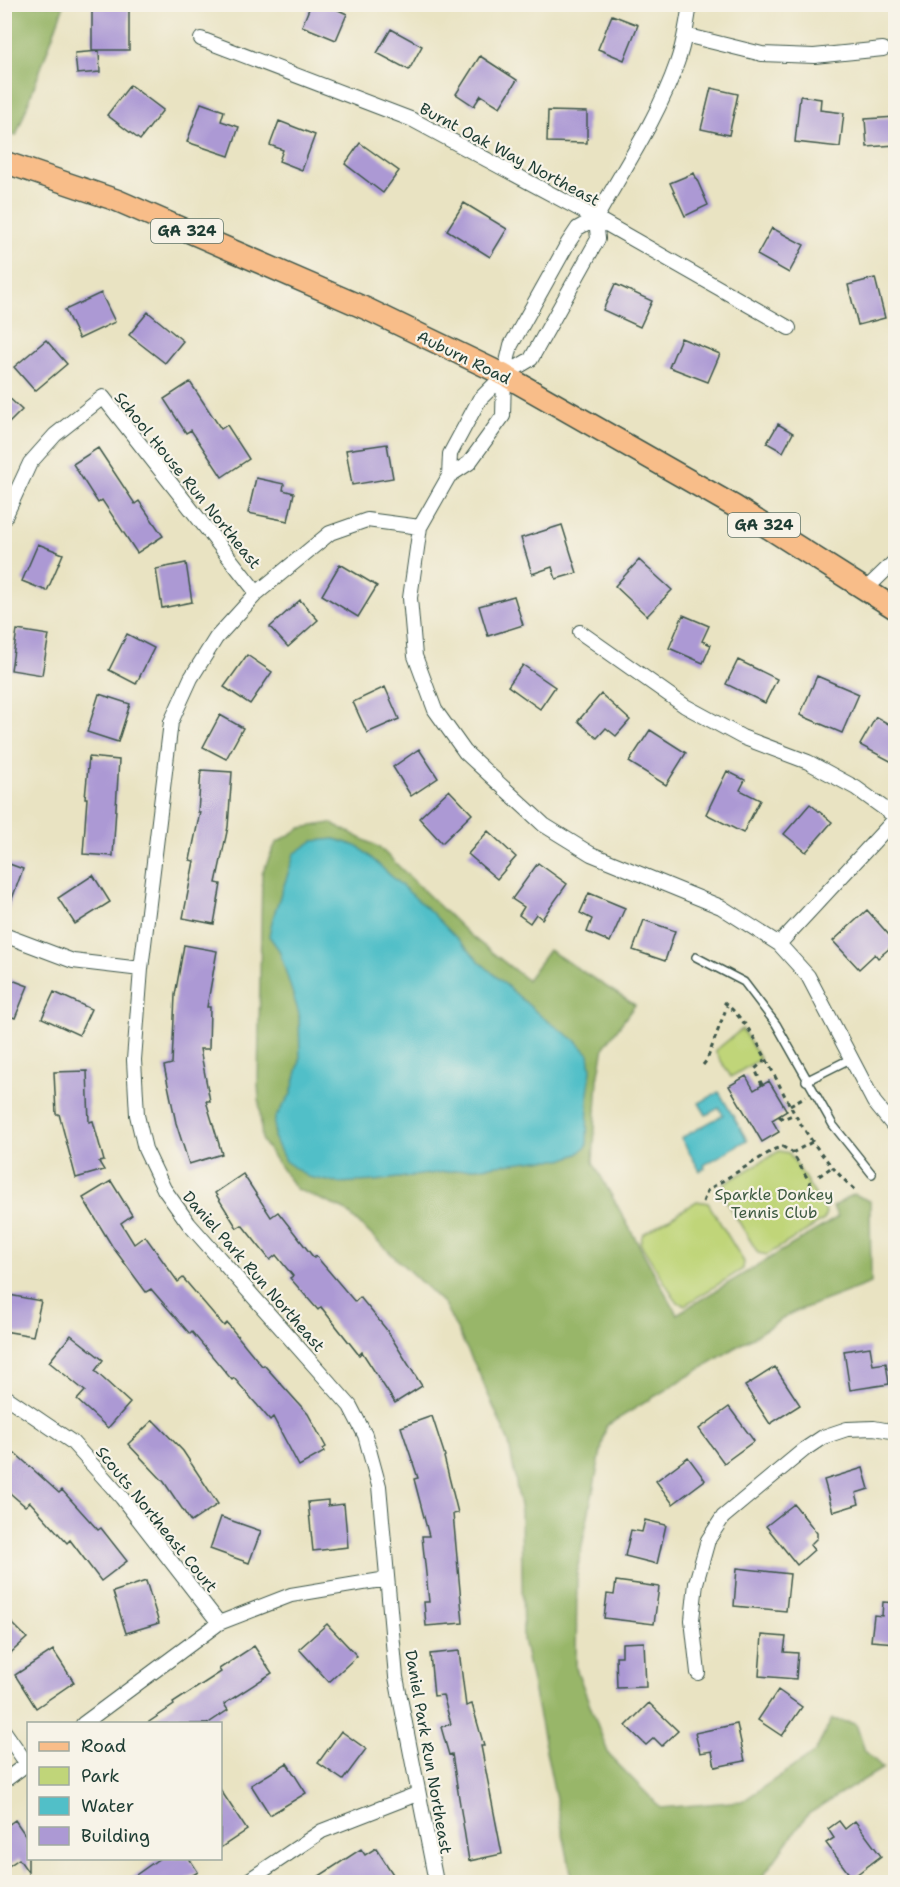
<svg xmlns="http://www.w3.org/2000/svg" width="900" height="1887" viewBox="0 0 900 1887" font-family="'Shantell Sans',sans-serif">
<rect width="100%" height="100%" fill="#f7f3e8"/>
<filter id="ink" filterUnits="userSpaceOnUse"><feTurbulence type="fractalNoise" baseFrequency=".0167" numOctaves="2"/><feDisplacementMap in="SourceGraphic" scale="12" xChannelSelector="R" yChannelSelector="G"/><feConvolveMatrix kernelMatrix="1 2 1 2 8 2 1 2 1" color-interpolation-filters="sRGB"/></filter>
<filter id="wash" filterUnits="userSpaceOnUse"><feTurbulence type="fractalNoise" baseFrequency=".008" numOctaves="4" result="noise"/><feDisplacementMap in="SourceGraphic" scale="24" xChannelSelector="R" yChannelSelector="G"/><feGaussianBlur stdDeviation="1.35" result="paint"/><feColorMatrix in="noise" values="0 0 0 0 0 0 0 0 0 0 0 0 0 0 0 0 0 1.4 0 .05"/><feComposite in="paint" operator="in"/></filter>
<g filter="url(#wash)">
<rect width="100%" height="100%" fill="#e9e3c2"/>
<path fill="#c0d579" stroke="#708956" stroke-width="1.5" d="M742 1029 760 1059 731 1077 715 1051Z
M779 1151 789 1153 826 1212 824 1220 767 1255 758 1253 722 1194 724 1184Z
M697 1201 708 1203 744 1262 743 1269 685 1305 677 1302 640 1243 643 1234Z"/>
<path fill="#98b669" stroke="#5c7a4e" stroke-width="1.5" d="M4 5H64L16 136 5 132Z
M331 823 380 848 466 932 527 980 549 950 635 1005 604 1047 598 1079 593 1162 677 1314 838 1217 833 1207 853 1194 870 1201 871 1283 794 1312 606 1426 577 1571 576 1668 609 1755 661 1808 743 1801 815 1752 832 1719 856 1724 865 1751 883 1768 808 1814 759 1882H573L523 1639 521 1512 509 1443 478 1371 444 1304 345 1210 296 1189 262 1141 258 1084 262 874 276 843 301 828Z"/>
<path fill="#51bfc8" stroke="#387e7e" stroke-width="1.5" d="M335 839 359 847 431 912 480 962 542 1017 575 1040 589 1054 591 1070 588 1093 587 1146 578 1154 562 1160H537L375 1181 338 1183 308 1177 285 1161 274 1137 275 1118 291 1094 300 1060 299 1014 279 950 269 936C273 908 287 882 294 854L313 841Z
M719 1092 747 1140 704 1165 705 1168 700 1171 681 1138 723 1115 719 1108 706 1115 699 1103Z"/>
<g id="blocks">
<path fill="#ac99d4" d="M311 4H325L347 14 336 40 302 26Z
M92 6H129V50H92Z
M612 15 638 25 624 60 598 49Z
M391 29 422 46 409 70 377 53Z
M99 51 100 72 77 74 75 53Z
M480 56 517 80 500 107 481 95 474 106 456 94Z
M130 85 163 110 140 140 107 115Z
M711 88 738 94 729 135 701 129Z
M800 96 821 99 820 110 844 113 840 147 795 142Z
M201 103 224 111 221 121 239 127 229 156 187 142Z
M548 111 587 112V143L547 142Z
M896 117V145L867 147 865 119Z
M279 121 315 135 302 170 279 161 283 150 270 145Z
M360 143 399 171 383 193 345 164Z
M694 173 708 205 685 216 670 183Z
M464 203 507 229 490 257 447 230Z
M772 228 804 245 789 273 757 255Z
M875 278 885 318 858 325 848 285Z
M615 284 652 301 640 327 603 310Z
M101 293 115 322 79 339 65 310Z
M148 312 183 341 165 363 129 335Z
M681 338 720 354 708 382 669 367Z
M46 340 67 364 35 391 14 367Z
M190 382 221 429 227 425 249 459 222 477 191 430 186 433 164 399Z
M4 393 22 410 4 428Z
M778 424 793 433 783 452 767 443Z
M387 444 393 478 352 485 346 450Z
M98 448 135 504 139 501 163 536 137 553 102 500 98 503 73 464Z
M256 478 284 484 283 490 294 493 288 521 248 513Z
M562 525 577 573 556 579 552 567 532 574 521 538Z
M38 544 63 554 47 591 22 581Z
M639 560 672 590 647 616 615 586Z
M186 563 192 602 162 608 156 569Z
M340 564 377 586 358 617 322 595Z
M514 596 523 625 488 636 479 606Z
M300 600 318 620 288 647 270 627Z
M683 615 709 626 702 641 711 645 703 663 669 648Z
M17 630 49 635 42 675 11 670Z
M127 634 154 648 136 684 109 670Z
M247 655 272 672 250 704 224 687Z
M738 660 777 679 765 703 726 684Z
M523 665 555 687 540 709 508 686Z
M817 676 859 694 842 733 800 715Z
M385 687 399 719 367 733 353 702Z
M99 694 130 704 118 742 87 732Z
M601 694 630 720 616 736 606 728 597 738 578 721Z
M220 715 243 728 226 759 203 747Z
M876 717 896 728V764L860 745Z
M650 730 686 753 666 785 629 762Z
M419 749 438 778 411 796 393 767Z
M89 757 119 760 113 856 83 854 87 798H85Z
M201 770 232 772 228 827 216 883 221 884 214 924 183 918 194 861 190 860 200 812H198Z
M727 771 745 780 740 790 760 800 743 833 706 814Z
M449 790 472 814 442 843 419 818Z
M810 804 832 822 806 852 784 834Z
M488 831 516 857 497 879 468 854Z
M4 862 23 869 6 915H4Z
M538 863 567 884 542 919 536 914 530 923 519 915 524 907 512 899Z
M93 875 110 902 75 924 58 898Z
M589 893 625 908 610 942 587 932 592 919 580 913Z
M867 910 896 943 878 958 875 954 859 969 833 941Z
M644 920 675 931 665 961 633 950Z
M184 945 217 951 207 1007H210L209 1049H200L210 1101H206L222 1154 189 1164 176 1123 164 1066 172 1064 175 995Z
M4 977 28 986 15 1018 4 1014Z
M54 992 91 1009 79 1035 42 1018Z
M87 1071 89 1122 93 1121 104 1161 99 1162 104 1170 76 1178 59 1114H56L54 1072Z
M746 1076 754 1090 769 1081 787 1111 772 1120 779 1132 762 1142 729 1086Z
M243 1174 271 1217 278 1212 314 1258 316 1256 355 1302 360 1297 386 1329 422 1386 395 1403 362 1352 359 1355 321 1307 318 1310 290 1278 293 1276 276 1255 270 1260 242 1225 237 1228 215 1193Z
M111 1181 132 1215 121 1223 134 1244 145 1236 178 1282 183 1278 224 1326 227 1323 262 1366 264 1365 308 1414 326 1447 323 1449 324 1452 299 1466 273 1417 270 1420 234 1378 232 1380 192 1332 190 1334 151 1289 146 1292 112 1246 83 1198Z
M4 1294 41 1301 33 1336 4 1331Z
M71 1335 103 1360 95 1371 130 1403 108 1428 77 1400 85 1391 49 1362Z
M870 1347 873 1365 886 1363 889 1384 850 1390 844 1351Z
M775 1367 800 1405 770 1424 745 1386Z
M729 1407 754 1441 724 1463 699 1429Z
M432 1416 445 1456 444 1457 458 1513 453 1514 463 1623 426 1626 424 1602H429L422 1536H429L414 1479 418 1478 401 1427Z
M153 1420 183 1451 218 1504 191 1522 164 1482 128 1444Z
M15 1453 59 1493 62 1490 98 1530 101 1528 127 1561 101 1581 70 1540 67 1543 30 1502 25 1506 4 1488V1465Z
M688 1457 705 1480 673 1504 656 1481Z
M863 1468 869 1489 856 1493 859 1504 833 1512 824 1480Z
M328 1500V1506L344 1504 348 1547 313 1551 308 1502Z
M794 1504 817 1533V1538L810 1545 814 1550 797 1565 766 1526Z
M221 1517 261 1531 249 1563 210 1549Z
M645 1520 666 1525 657 1564 625 1556 631 1530 642 1532Z
M737 1568 790 1574 786 1611 734 1606Z
M146 1581 159 1623 126 1633 113 1592Z
M616 1581 659 1587 654 1624 604 1618 607 1594 614 1595Z
M883 1602 896 1603V1643L871 1641 874 1615 882 1616Z
M4 1615 27 1638 4 1659Z
M327 1624 357 1656 329 1682 299 1649Z
M762 1635 786 1637 784 1652 798 1653 796 1679 759 1676Z
M644 1642 646 1687 617 1688 616 1656H622V1643Z
M254 1646 272 1673 224 1704 228 1710 207 1724H146L174 1705 173 1703 221 1672 219 1669Z
M53 1650 74 1682 36 1708 15 1675Z
M459 1651 466 1706 472 1704 484 1746H481L502 1854 469 1861 452 1754 449 1755 441 1727 451 1724 443 1695 434 1696 430 1654Z
M778 1690 802 1707 782 1736 758 1720Z
M649 1703 678 1731 662 1746 654 1738 646 1745 626 1726Z
M737 1724 745 1761 715 1767 712 1751 700 1753 695 1733Z
M341 1731 366 1749 343 1780 318 1763Z
M287 1763 306 1793 270 1815 251 1785Z
M220 1789 247 1830 220 1848Z
M15 1820 28 1839V1872L19 1859 4 1869V1828Z
M839 1821 845 1829 855 1821 881 1856 852 1878 826 1843 834 1838 828 1829Z
M376 1848 398 1882H310L361 1849 365 1855Z
M160 1858H189L198 1872 182 1882H126Z"/>
</g>
</g>
<g filter="url(#ink)">
<use href="#blocks" fill-opacity="0" stroke="#3d5649" stroke-width="1.5"/>
<g fill="none" stroke-linecap="round" stroke-linejoin="round">
<defs>
<path id="service" d="M696 957 744 982 776 1024 833 1125 872 1174
M806 1081 850 1059"/>
<path id="minor" d="M685 35 762 54 814 56 883 49
M201 39 413 120 596 218 789 328
M596 218 598 239 531 359 504 375 479 400 450 454 449 476 420 527 410 598 415 656 435 710 465 752 544 825 591 854 721 907 779 944 808 976 874 1102 896 1129
M449 476 469 463 503 416 504 375 511 345 568 243 578 228 596 218C624 168 658 118 677 63 684 44 687 24 690 4
M4 519 30 463 55 435 103 397 257 593
M420 527 367 520 330 533 257 593 216 638 191 678 171 722 141 969 134 1060 137 1115 145 1149 164 1189 189 1224 350 1406 365 1435 379 1486 396 1677 436 1882
M865 590 896 560
M580 632 685 706 742 737 808 762 856 788 896 817
M4 935 73 961 141 969
M779 944 896 818
M6 1397 72 1442 122 1498 219 1623
M698 1673 692 1620 696 1583 708 1540 723 1517 805 1449 823 1437 847 1429 874 1428 896 1432
M83 1724 219 1623 291 1595 387 1579
M4 1731 27 1764
M4 1781 28 1763
M246 1882 322 1831 417 1794"/>
<path id="primary" d="M4 162 116 200 367 309 504 375 734 506 896 609"/>
</defs>
<use href="#service" stroke="#3d5649" stroke-width="10"/>
<use href="#minor" stroke="#3d5649" stroke-width="16"/>
<use href="#primary" stroke="#3d5649" stroke-width="24"/>
<path stroke="#3d5649" stroke-width="3" stroke-dasharray="4.5 4.5" stroke-linecap="butt" d="M724 1002C754 1027 769 1066 787 1100 805 1134 828 1166 857 1192
M703 1065 707 1060 727 1006
M762 1085 755 1069 766 1059
M790 1105 806 1096
M779 1116 783 1119 795 1114
M792 1153 812 1142
M819 1176 832 1167
M703 1202 707 1191 714 1186 775 1149 783 1147 792 1152 816 1193"/>
<use href="#service" stroke="#fff" stroke-width="7"/>
<use href="#minor" stroke="#fff" stroke-width="14"/>
<use href="#primary" stroke="#f8bd89" stroke-width="21"/>
</g>
</g>
<g text-anchor="middle" stroke-width="4.5" stroke-linejoin="round" paint-order="stroke">
<g fill="#f7f3e8" stroke="#60746a" stroke-width="1.5">
<rect x="151" y="219" width="72" height="24" rx="4.5"/>
<rect x="728" y="513" width="72" height="24" rx="4.5"/>
</g>
<g font-size="15" font-weight="bold" fill="#1f3d34">
<text x="187" y="236">GA 324</text>
<text x="764" y="530">GA 324</text>
</g>
<g font-size="16" fill="#1f3d34" stroke="#f7f3e8">
<text transform="translate(510 154) rotate(28)" y="6">Burnt Oak Way Northeast</text>
<text transform="translate(464 357) rotate(26)" y="6">Auburn Road</text>
<text transform="translate(188 480) rotate(51)" y="6">School House Run Northeast</text>
<text transform="translate(254 1271) rotate(49)" y="6">Daniel Park Run Northeast</text>
<text transform="translate(157 1519) rotate(51)" y="6">Scouts Northeast Court</text>
<text transform="translate(429 1752) rotate(80)" y="6">Daniel Park Run Northeast</text>
</g>
<g font-size="16" fill="#3f5b42" stroke="#f7f3e8">
<text x="774" y="1200">Sparkle Donkey<tspan x="774" dy="18">Tennis Club</tspan></text>
</g>
</g>
<rect width="900" height="1887" fill="none" stroke="#f7f3e8" stroke-width="24"/>
<rect x="27" y="1722" width="195" height="138" fill="#f7f3e8" stroke="#a1aaa0" stroke-width="1.5"/>
<rect x="39" y="1742" width="30" height="9" fill="#f8bd89" stroke="#a1aaa0" stroke-width="1.5"/>
<text x="81" y="1752" font-size="18" fill="#1f3d34">Road</text>
<rect x="39" y="1767" width="30" height="18" fill="#c0d579" stroke="#a1aaa0" stroke-width="1.5"/>
<text x="81" y="1782" font-size="18" fill="#1f3d34">Park</text>
<rect x="39" y="1797" width="30" height="18" fill="#51bfc8" stroke="#a1aaa0" stroke-width="1.5"/>
<text x="81" y="1812" font-size="18" fill="#1f3d34">Water</text>
<rect x="39" y="1827" width="30" height="18" fill="#ac99d4" stroke="#a1aaa0" stroke-width="1.5"/>
<text x="81" y="1842" font-size="18" fill="#1f3d34">Building</text>
</svg>
